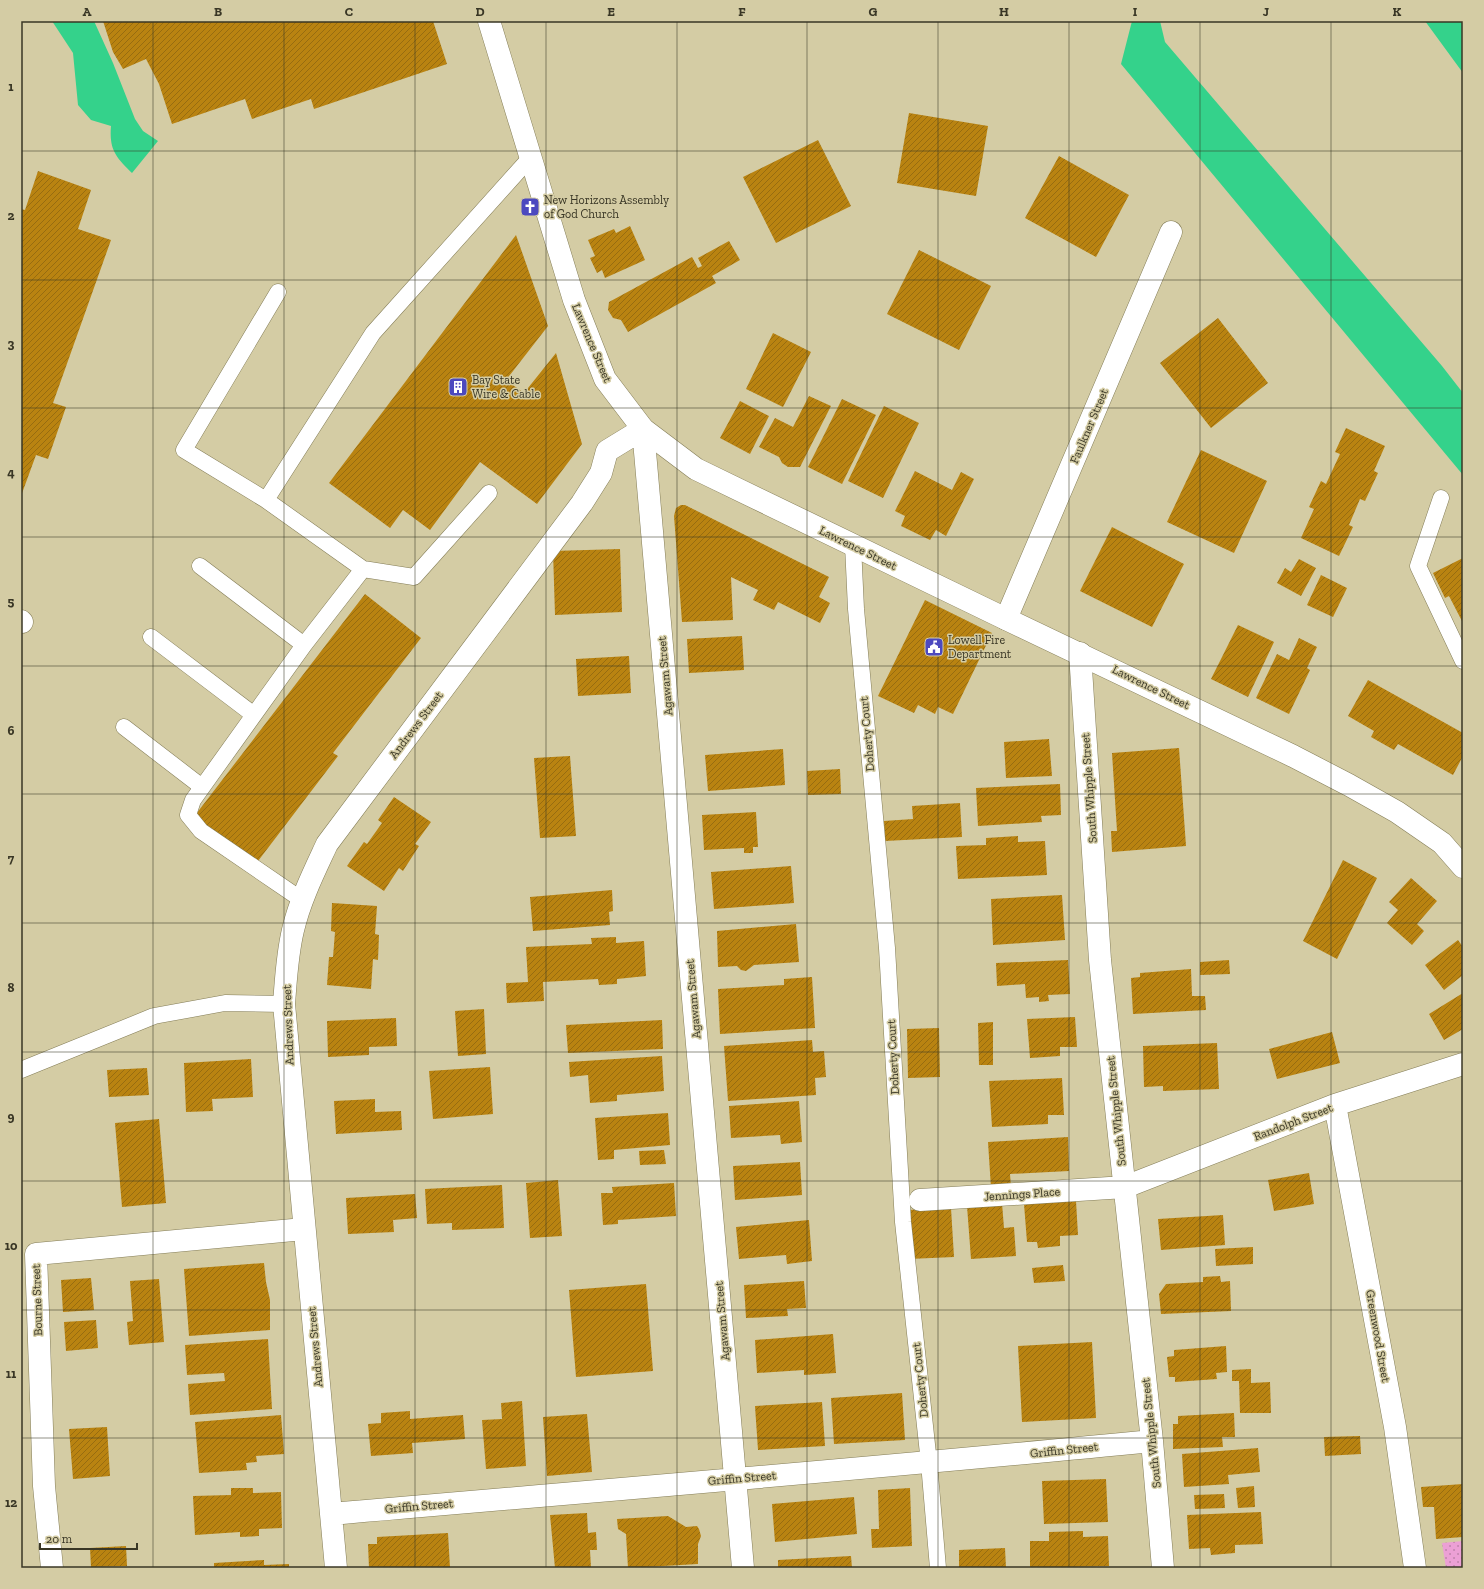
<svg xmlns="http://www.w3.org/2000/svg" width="1484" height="1589" viewBox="0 0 1484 1589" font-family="'Zilla Slab',serif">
<defs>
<pattern id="park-dots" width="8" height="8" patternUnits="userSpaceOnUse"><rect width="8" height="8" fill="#eca0d5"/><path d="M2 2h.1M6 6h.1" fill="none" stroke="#c083ad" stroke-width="1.8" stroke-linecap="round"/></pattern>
<pattern id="building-hatch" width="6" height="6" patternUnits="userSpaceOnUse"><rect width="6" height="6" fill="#b98311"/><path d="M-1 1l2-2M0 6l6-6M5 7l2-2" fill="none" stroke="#976c10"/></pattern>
</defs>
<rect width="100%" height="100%" fill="#d4cca4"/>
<path fill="url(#park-dots)" d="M1463 1541V1568H1446L1442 1543Z"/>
<path fill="#34d28b" d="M52 21H94L113 63 135 119 143 131 158 141 132 173C116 157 109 150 111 126L91 120 78 105 73 53Z
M1132 21H1160L1165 42 1442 366 1463 393V475L1121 64Z
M1425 21H1463V73Z"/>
<path fill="url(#building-hatch)" d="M103 21H433L447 64 314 109 311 99 252 119 245 99 172 124 159 84 146 59 123 69 113 52Z
M909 113 988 126 976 196 897 183Z
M818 140 851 206 776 243 743 177Z
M1059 156 1129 195 1096 257 1025 218Z
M38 171 91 190 78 229 111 240 53 403 66 407 48 459 36 455 21 496V209L25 210Z
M630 226 645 260 605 278 602 270 597 273 590 258 595 256 588 240 614 229 616 233Z
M516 235 548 326 506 380 524 393 556 353 582 444 537 504 480 462 430 530 403 510 390 528 329 483Z
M729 241 740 260 712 276 716 283 628 332 621 320 613 318 608 310 609 302 692 257 698 268 702 266 698 258Z
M919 250 991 286 959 350 887 314Z
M1218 318 1268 383 1211 428 1160 363Z
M773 333 811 352 783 407 746 389Z
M809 396 831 406 800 467H788L782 463 779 457 759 447 775 418 793 427Z
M842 399 876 415 842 484 808 467Z
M740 401 769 416 750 454 720 438Z
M884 406 919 423 883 498 848 481Z
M1346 428 1385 446 1374 471 1378 473 1365 501 1360 499 1349 525 1353 527 1339 556 1301 538 1314 509 1309 507 1321 481 1326 484 1340 454 1335 452Z
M1201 450 1267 481 1234 553 1167 522Z
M915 471 952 490 961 472 974 479 946 536 936 530 930 540 901 526 905 516 895 511Z
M681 505H685L829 577 819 597 830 603 820 623 778 602 774 610 753 600 758 590 731 577 733 620 682 622 674 516 676 508Z
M1112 527 1184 564 1152 627 1080 591Z
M620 549 622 612 555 615 553 551Z
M1463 558V623L1449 596 1445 598 1433 573Z
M1299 559 1316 568 1301 596 1277 583 1285 568 1291 572Z
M1321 575 1347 588 1333 617 1307 605Z
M365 594 421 638 333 753 338 756 255 865 193 818Z
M925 600 992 633 953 714 938 707 935 714 918 705 914 713 878 696Z
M1238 625 1274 642 1248 697 1211 679Z
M742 636 744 670 689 673 687 639Z
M1299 638 1317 647 1307 668 1310 670 1289 714 1256 698 1277 654 1289 660Z
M629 656 631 693 578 696 576 659Z
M1368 680 1463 733V756L1453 775 1398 744 1394 750 1371 737 1374 731 1348 716Z
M1049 739 1052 776 1006 778 1004 742Z
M1179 748 1186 846 1112 852 1111 831H1117L1112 753Z
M783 749 785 785 708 791 705 755Z
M570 756 576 836 540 838 534 758Z
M840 769 841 794 808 795 807 771Z
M1060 784 1061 815 1041 816 1042 822 978 826 976 788Z
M394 797 431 822 415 844 419 846 403 871 399 868 384 891 347 866 364 842 367 844 382 823 378 820Z
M960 803 962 837 885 841 884 821 913 819 912 806Z
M756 812 758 847H753V853H744V848L704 850 702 815Z
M1018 836V842L1045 841 1047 875 958 879 956 846 986 845V838Z
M1343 860 1377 878 1337 959 1303 941Z
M791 866 794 903 714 909 711 872Z
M1411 878 1437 901 1417 924 1424 931 1412 945 1387 923 1398 910 1389 902Z
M612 890 613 911 609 912 610 925 533 931 530 897Z
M1062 895 1065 940 993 945 991 899Z
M332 903 377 906 375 934 379 935 378 960 373 959 371 989 327 985 329 957H333L335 932 331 931Z
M796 924 799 962 754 965 746 971 741 970 737 966 718 967 717 931Z
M616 937V943L644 941 646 976 617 979V984L599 985 598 979 543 982 544 1001 507 1003 506 983 528 982 526 947 592 944 591 938Z
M1458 940 1463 947V975L1444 990 1425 965Z
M1068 960 1070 994 1048 995 1049 1001 1039 1002V997L1026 998 1025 984 997 986 996 963Z
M1229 960 1230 974 1200 975V962Z
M1191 969 1192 996H1205L1206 1010 1133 1014 1131 978 1140 977V973Z
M812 977 815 1028 720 1034 718 989 784 985V979Z
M1463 993V1029L1444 1040 1429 1014Z
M484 1009 486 1054 458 1056 455 1011Z
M1075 1017 1077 1047H1060V1056L1030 1058 1027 1019Z
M396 1018 397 1046 369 1047V1055L328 1057 327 1021Z
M662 1020 663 1049 568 1053 566 1025Z
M993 1022V1065H979L978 1023Z
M939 1028 940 1077 908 1078 907 1029Z
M1332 1032 1340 1063 1277 1079 1269 1049Z
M812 1040 813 1052 824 1051 826 1077 815 1078 816 1095 728 1101 724 1046Z
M1217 1043 1219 1089 1163 1091V1086L1144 1087 1143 1046Z
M662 1056 664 1091 617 1095V1101L590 1103 588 1075 570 1077 569 1062Z
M251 1059 253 1097 212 1099 213 1111 186 1112 184 1063Z
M490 1067 493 1114 433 1119 429 1071Z
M147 1068 149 1095 109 1097 107 1070Z
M1062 1078 1064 1115H1048V1124L992 1127 989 1081Z
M375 1099V1112L401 1111 402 1130 336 1134 334 1101Z
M799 1101 802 1142 781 1144 780 1135 731 1138 729 1106Z
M668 1113 670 1145 614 1150V1159L598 1160 595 1118Z
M159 1119 166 1203 122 1207 115 1123Z
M1068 1137 1069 1171 1010 1174 1011 1187 991 1188 988 1142Z
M664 1150 666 1164 640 1165 639 1151Z
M800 1162 802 1195 735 1200 733 1166Z
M1309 1173 1314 1204 1274 1211 1268 1180Z
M558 1180 562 1236 530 1238 526 1183Z
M674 1183 676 1216 618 1220V1224L603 1225 601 1193H613L612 1187Z
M502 1185 504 1228 452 1230V1223L427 1224 425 1189Z
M415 1194 417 1218 393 1220 394 1232 348 1234 346 1198Z
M1076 1201 1078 1235 1060 1236V1246L1038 1248 1037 1242H1027L1024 1204Z
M1002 1203 1004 1228 1014 1227 1016 1256 971 1259 967 1206Z
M951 1208 954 1257 909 1259 907 1210Z
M1223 1215 1225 1245 1161 1250 1158 1219Z
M809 1220 812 1261 787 1264 786 1255 739 1259 736 1227Z
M1253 1247V1264L1216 1266 1215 1249Z
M264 1263 266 1282 270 1300V1330L189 1336 184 1269Z
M1063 1265 1065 1281 1034 1283 1032 1268Z
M1220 1276 1221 1282 1230 1281 1231 1311 1161 1314 1159 1294 1166 1284 1203 1282V1277Z
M91 1278 94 1310 63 1312 61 1280Z
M159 1279 164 1342 129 1345 127 1322 133 1321 130 1281Z
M804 1281 806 1308 787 1309 788 1316 746 1318 744 1285Z
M646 1284 653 1371 576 1377 569 1290Z
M96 1320 98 1348 66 1351 64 1322Z
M833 1334 836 1373 804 1375V1370L757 1373 755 1340Z
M268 1339 272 1409 190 1415 188 1384 225 1381 224 1373 187 1375 185 1345Z
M1092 1342 1096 1418 1022 1422 1018 1346Z
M1226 1346 1227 1372 1216 1373 1217 1379 1175 1382V1377H1169L1167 1357 1174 1356V1350Z
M1251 1369V1383L1270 1382 1271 1413H1240L1239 1381H1232V1370Z
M902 1393 905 1440 834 1444 831 1398Z
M522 1401 526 1466 486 1469 482 1420 502 1419 501 1403Z
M822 1402 825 1446 758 1450 755 1406Z
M410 1411V1419L463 1415 465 1439 412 1443 413 1453 371 1456 368 1424 381 1423V1413Z
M1234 1413 1235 1437H1222L1223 1447 1173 1449V1424H1178V1416Z
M587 1414 592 1472 547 1476 543 1417Z
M281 1415 284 1454 256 1456 257 1462 246 1463 247 1470 199 1473 195 1422Z
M107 1427 110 1476 73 1479 69 1429Z
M1360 1436 1361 1454 1325 1456 1324 1437Z
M1258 1448 1260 1472 1228 1475 1229 1484 1184 1487 1182 1454Z
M1106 1479 1108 1522 1044 1524 1042 1481Z
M1463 1484V1537L1436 1539 1434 1507H1423L1421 1487Z
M1254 1486 1255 1507 1238 1508 1236 1488Z
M231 1488H253V1493L281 1492 282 1528 259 1529V1536L240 1537V1532L195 1535 193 1496 231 1495Z
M910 1488 912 1546 872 1548 871 1529H879L878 1490Z
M1224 1494 1225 1508 1195 1509 1194 1495Z
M854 1497 857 1534 775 1542 772 1504Z
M1261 1512 1263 1544 1235 1545V1553L1211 1555 1210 1548 1189 1549 1187 1515Z
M587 1513 588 1533 596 1532 597 1550H590L591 1568H555L550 1515Z
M668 1516 686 1527 697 1526 699 1529 701 1536 698 1544V1564L628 1568 626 1534 618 1529 617 1519Z
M1083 1531V1537L1108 1536 1109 1566 1030 1568V1541H1049V1532Z
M448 1533 450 1568H369L368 1544H377V1537Z
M126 1546 127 1566 91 1567 90 1548Z
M1005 1548 1006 1568H959V1550Z
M851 1556 852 1568H778V1560Z
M264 1560V1565L289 1564V1568H214V1563Z"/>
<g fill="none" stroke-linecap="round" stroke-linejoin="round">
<defs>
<path id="lane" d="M1441 498 1418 566 1463 661
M266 500 184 450 278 292
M853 545 856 609 887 948 903 1222 929 1463 938 1568
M200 566 304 645
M363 569 414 577 489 493
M151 637 254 715
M124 727 202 787
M302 900 201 831 188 815 193 800 304 645 363 569 266 500 373 333 530 158
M21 1070 154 1016 225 1003 284 1004"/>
<path id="street" d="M1006 619 1171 232
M21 621 22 622
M1080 653 1100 960 1152 1441 1163 1568
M1335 1105 1395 1427 1415 1568
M920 1200 1125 1187 1335 1105 1463 1064
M331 1514C605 1490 879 1468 1152 1441
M52 1568 44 1486 36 1254 304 1229
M336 1568 284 1004C286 979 287 955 293 930 300 900 314 872 327 844L582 503 601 473 607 451 643 429 743 1568"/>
<path id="secondary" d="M489 21 574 300 605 379 643 429 696 469 1006 619 1293 756 1349 785 1397 812 1442 843 1463 867"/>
</defs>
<use href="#lane" stroke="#847d57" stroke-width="17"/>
<use href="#street" stroke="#847d57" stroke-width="23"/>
<use href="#secondary" stroke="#847d57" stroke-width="23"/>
<use href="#lane" stroke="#fff" stroke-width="16"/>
<use href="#street" stroke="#fff" stroke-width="22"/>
<use href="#secondary" stroke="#fff" stroke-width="22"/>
</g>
<path fill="none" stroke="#393625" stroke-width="1" stroke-opacity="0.55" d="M153 21V1568M284 21V1568M415 21V1568M546 21V1568M677 21V1568M807 21V1568M938 21V1568M1069 21V1568M1200 21V1568M1331 21V1568M21 151H1463M21 280H1463M21 408H1463M21 537H1463M21 666H1463M21 794H1463M21 923H1463M21 1052H1463M21 1181H1463M21 1310H1463M21 1438H1463"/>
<defs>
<symbol id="church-square" viewBox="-11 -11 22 22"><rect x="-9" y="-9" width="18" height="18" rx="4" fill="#4c49bf" stroke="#d4cca4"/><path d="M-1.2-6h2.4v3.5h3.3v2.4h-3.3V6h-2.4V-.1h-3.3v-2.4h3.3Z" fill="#fff"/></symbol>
<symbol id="building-square" viewBox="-11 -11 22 22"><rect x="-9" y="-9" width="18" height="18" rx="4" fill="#4c49bf" stroke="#d4cca4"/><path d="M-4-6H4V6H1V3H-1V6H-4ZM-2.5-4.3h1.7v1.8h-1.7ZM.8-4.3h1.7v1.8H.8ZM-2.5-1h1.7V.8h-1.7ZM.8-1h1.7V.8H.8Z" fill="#fff"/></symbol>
<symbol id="civic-square" viewBox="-11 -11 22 22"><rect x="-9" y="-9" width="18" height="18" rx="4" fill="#4c49bf" stroke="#d4cca4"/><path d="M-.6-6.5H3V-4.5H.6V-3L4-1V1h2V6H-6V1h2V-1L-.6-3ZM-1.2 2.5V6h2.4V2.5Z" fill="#fff"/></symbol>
</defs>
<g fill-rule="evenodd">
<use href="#church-square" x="519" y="196" width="22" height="22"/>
<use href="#building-square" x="447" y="376" width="22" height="22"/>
<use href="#civic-square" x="923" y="636" width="22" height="22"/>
</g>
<g text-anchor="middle" stroke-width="3" stroke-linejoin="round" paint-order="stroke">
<g font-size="12" fill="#393625" stroke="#d4cca4" text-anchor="start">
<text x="544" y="204">New Horizons Assembly<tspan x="544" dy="14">of God Church</tspan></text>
<text x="472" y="384">Bay State<tspan x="472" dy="14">Wire &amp; Cable</tspan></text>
<text x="948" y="644">Lowell Fire<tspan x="948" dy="14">Department</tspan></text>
</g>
<g font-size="12" fill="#393625" stroke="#d4cca4">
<text transform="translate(592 343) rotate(67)" y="4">Lawrence Street</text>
<text transform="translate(1089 426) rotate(-67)" y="4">Faulkner Street</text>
<text transform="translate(858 548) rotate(26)" y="4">Lawrence Street</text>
<text transform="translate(665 676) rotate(-95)" y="4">Agawam Street</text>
<text transform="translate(1151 687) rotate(26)" y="4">Lawrence Street</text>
<text transform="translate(416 725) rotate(-53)" y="4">Andrews Street</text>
<text transform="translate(867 734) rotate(-95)" y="4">Doherty Court</text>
<text transform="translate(1089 788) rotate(-94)" y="4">South Whipple Street</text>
<text transform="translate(693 999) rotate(-95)" y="4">Agawam Street</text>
<text transform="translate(288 1025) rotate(-92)" y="4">Andrews Street</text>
<text transform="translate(893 1057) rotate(-93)" y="4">Doherty Court</text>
<text transform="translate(1116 1111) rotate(-96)" y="4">South Whipple Street</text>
<text transform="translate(1293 1122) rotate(-21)" y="4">Randolph Street</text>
<text transform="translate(1022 1194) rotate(-4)" y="4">Jennings Place</text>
<text transform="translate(37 1300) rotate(-92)" y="4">Bourne Street</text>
<text transform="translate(722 1321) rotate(-95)" y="4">Agawam Street</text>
<text transform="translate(1378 1336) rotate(80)" y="4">Greenwood Street</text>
<text transform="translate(315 1347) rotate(-95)" y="4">Andrews Street</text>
<text transform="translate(920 1380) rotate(-96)" y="4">Doherty Court</text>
<text transform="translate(1151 1433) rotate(-96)" y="4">South Whipple Street</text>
<text transform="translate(1064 1450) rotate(-6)" y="4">Griffin Street</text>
<text transform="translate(742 1478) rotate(-5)" y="4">Griffin Street</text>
<text transform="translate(419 1506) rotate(-5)" y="4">Griffin Street</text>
</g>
</g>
<rect width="1484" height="1589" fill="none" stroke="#d4cca4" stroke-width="44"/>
<path d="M40 1543v6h97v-6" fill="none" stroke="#393625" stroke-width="2"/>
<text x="46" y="1543" font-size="12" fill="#393625" stroke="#d4cca4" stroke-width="3" paint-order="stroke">20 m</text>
<rect x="22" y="22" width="1440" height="1545" fill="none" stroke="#393625" stroke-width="1.5"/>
<g font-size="13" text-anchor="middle" font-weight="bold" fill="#393625">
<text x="87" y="16">A</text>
<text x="218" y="16">B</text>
<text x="349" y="16">C</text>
<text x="480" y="16">D</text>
<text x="611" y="16">E</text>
<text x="742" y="16">F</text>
<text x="873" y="16">G</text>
<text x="1004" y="16">H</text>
<text x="1135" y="16">I</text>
<text x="1266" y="16">J</text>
<text x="1397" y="16">K</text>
<text x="11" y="91">1</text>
<text x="11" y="220">2</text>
<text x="11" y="348">3</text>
<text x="11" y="477">4</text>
<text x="11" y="606">5</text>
<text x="11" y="735">6</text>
<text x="11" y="863">7</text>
<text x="11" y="992">8</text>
<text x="11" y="1121">9</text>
<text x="11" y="1250">10</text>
<text x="11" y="1378">11</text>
<text x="11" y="1507">12</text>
</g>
</svg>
